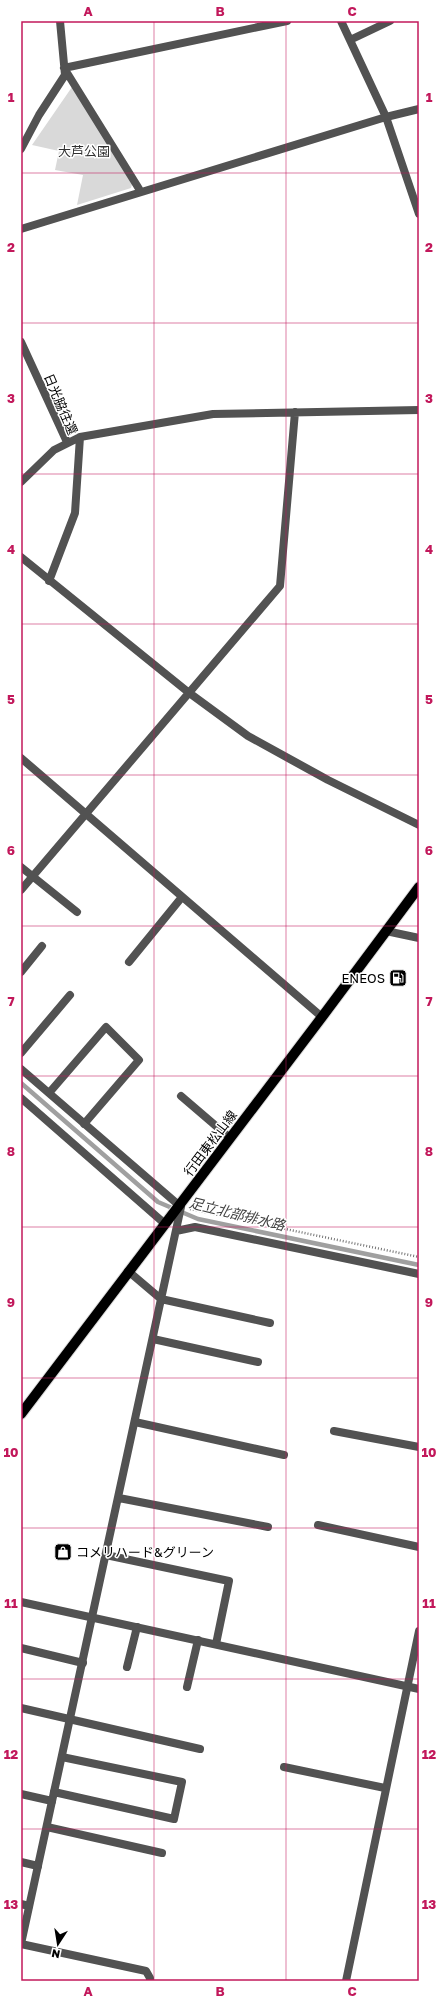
<svg xmlns="http://www.w3.org/2000/svg" width="440" height="2002" viewBox="0 0 440 2002" font-family="'Golos Text','Noto Sans JP',sans-serif">
<rect width="100%" height="100%" fill="#fff"/>
<path fill="#d9d9d9" d="M72 87 133 181 131 188 77 205 83 175 55 170 59 151 32 145Z"/>
<g fill="none" stroke-linecap="round" stroke-linejoin="round">
<path stroke="#a0a0a0" stroke-width="4.5" d="M21 1083 158 1202 198 1219 419 1265"/>
<defs>
<path id="primary" d="M21 1414 322 1017 419 887"/>
</defs>
<use href="#primary" stroke="#dbdbdb" stroke-width="12"/>
<path stroke="#747474" stroke-width="2.5" stroke-dasharray="1 2" stroke-linecap="butt" d="M190 1209 419 1257"/>
<path stroke="#525252" stroke-width="8" d="M21 1648 83 1663
M21 1708 200 1749
M284 1767 385 1788
M54 1792 174 1819 182 1782 62 1757
M21 1794 52 1801
M47 1827 162 1853
M21 1862 38 1866
M21 1904 29 1906
M21 1944 146 1971 150 1978V1981"/>
<path stroke="#525252" stroke-width="8" d="M341 21 386 117 419 214
M350 40 390 21
M21 149 39 115 65 75 60 21
M141 192 64 68 287 21
M21 229 386 117 419 109
M21 342 67 442
M21 482 54 450 80 437 213 414 419 410
M21 557 188 692 248 736 328 780 419 825
M49 581 75 513 80 437
M21 758 322 1017
M21 867 77 912
M21 890 280 586 295 412
M386 931 419 938
M129 962 182 897
M21 972 42 946
M21 1053 70 995
M21 1069 181 1207 21 1944
M49 1093 106 1027 139 1060 84 1124
M181 1096 230 1138
M21 1098 164 1223
M176 1231 195 1227 419 1274
M128 1271 161 1299 270 1323
M153 1339 258 1362
M135 1422 284 1455
M334 1431 419 1447
M119 1498 268 1527
M318 1525 419 1547
M106 1555 229 1581 216 1644
M127 1667 137 1627
M187 1687 198 1640
M346 1981 419 1631"/>
<path stroke="#525252" stroke-width="8" d="M21 1602 419 1689"/>
<use href="#primary" stroke="#000" stroke-width="10"/>
</g>
<path fill="none" stroke="#c2185b" stroke-width="1" stroke-opacity="0.55" d="M154 21V1981M286 21V1981M21 173H419M21 323H419M21 474H419M21 624H419M21 775H419M21 926H419M21 1076H419M21 1227H419M21 1378H419M21 1528H419M21 1679H419M21 1829H419"/>
<defs>
<symbol id="fuel-square" viewBox="-11 -11 22 22"><rect x="-9" y="-9" width="18" height="18" rx="4" fill="#000" stroke="#fff"/><path d="M-5.5-6h7V0h2V4h1.3V-2.5L3-4.5l.8-.8L6-3V5H2.5V1h-1V6h-7ZM-4.2-4.7v3.2H.2V-4.7Z" fill="#fff"/></symbol>
<symbol id="shop-square" viewBox="-11 -11 22 22"><rect x="-9" y="-9" width="18" height="18" rx="4" fill="#000" stroke="#fff"/><path d="M-5-2.5h2.3a2.7 3.5 0 0 1 5.4 0H5L5.5 6h-11ZM-1.5-2.5h3a1.5 2.3 0 0 0-3 0Z" fill="#fff"/></symbol>
</defs>
<g fill-rule="evenodd">
<use href="#fuel-square" x="388" y="968" width="20" height="20"/>
<use href="#shop-square" x="53" y="1542" width="20" height="20"/>
</g>
<g text-anchor="middle" stroke-width="3" stroke-linejoin="round" paint-order="stroke">
<g font-size="13" fill="#303030" stroke="#fff">
<text x="84" y="156">大芦公園</text>
</g>
<g font-size="13" fill="#000" stroke="#fff">
<text transform="translate(61 404) rotate(67)" y="5">日光脇往還</text>
<text transform="translate(210 1143) rotate(-53)" y="5">行田東松山線</text>
</g>
<g font-size="13" fill="#000" stroke="#fff" text-anchor="end">
<text x="385" y="983">ENEOS</text>
<text x="76" y="1557" text-anchor="start">コメリハード&amp;グリーン</text>
</g>
<g font-size="14" font-style="italic" fill="#414141" stroke="#fff">
<text transform="translate(237 1214) rotate(14)" y="5">足立北部排水路</text>
</g>
</g>
<rect width="440" height="2002" fill="none" stroke="#ffffff" stroke-width="44"/>
<g transform="translate(58 1944) rotate(192)" stroke="#ffffff" stroke-width="3" paint-order="stroke">
<path d="M0-3L7 15L0 10L-7 15Z" fill="#000000"/>
<text y="-6" font-size="11" font-weight="bold" text-anchor="middle" fill="#000000">N</text>
</g>
<rect x="22" y="22" width="396" height="1958" fill="none" stroke="#c2185b" stroke-width="1.5"/>
<g font-size="13" text-anchor="middle" font-weight="bold" fill="#c2185b">
<text x="88" y="16">A</text>
<text x="220" y="16">B</text>
<text x="352" y="16">C</text>
<text x="11" y="102">1</text>
<text x="429" y="102">1</text>
<text x="11" y="252">2</text>
<text x="429" y="252">2</text>
<text x="11" y="403">3</text>
<text x="429" y="403">3</text>
<text x="11" y="554">4</text>
<text x="429" y="554">4</text>
<text x="11" y="704">5</text>
<text x="429" y="704">5</text>
<text x="11" y="855">6</text>
<text x="429" y="855">6</text>
<text x="11" y="1006">7</text>
<text x="429" y="1006">7</text>
<text x="11" y="1156">8</text>
<text x="429" y="1156">8</text>
<text x="11" y="1307">9</text>
<text x="429" y="1307">9</text>
<text x="11" y="1457">10</text>
<text x="429" y="1457">10</text>
<text x="11" y="1608">11</text>
<text x="429" y="1608">11</text>
<text x="11" y="1759">12</text>
<text x="429" y="1759">12</text>
<text x="11" y="1909">13</text>
<text x="429" y="1909">13</text>
<text x="88" y="1996">A</text>
<text x="220" y="1996">B</text>
<text x="352" y="1996">C</text>
</g>
</svg>
